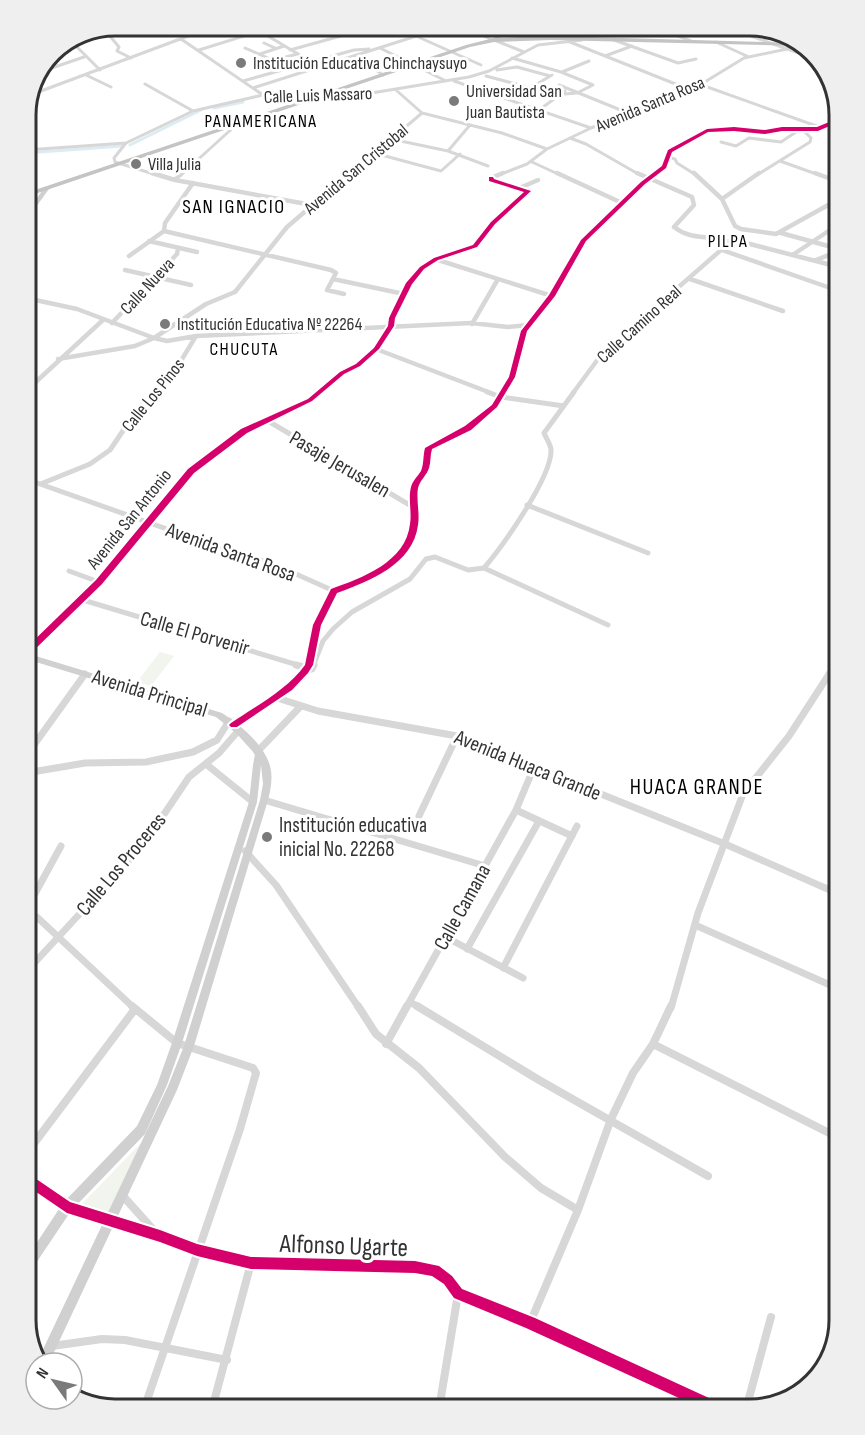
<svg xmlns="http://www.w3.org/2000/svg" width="865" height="1435" viewBox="0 0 865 1435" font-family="'Sofia Sans Condensed',sans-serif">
<rect width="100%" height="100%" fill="#fff"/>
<path fill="#f1f5ed" d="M160 652 174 656 151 686 137 682Z
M141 1143 108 1214 79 1207Z"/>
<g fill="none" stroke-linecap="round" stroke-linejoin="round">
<path stroke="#ddebf3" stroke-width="3" d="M214 108 243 102
M130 145 201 110
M26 153 122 146"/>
<path stroke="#d7d7d7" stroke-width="3" d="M131 26 133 28
M251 26 310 61
M330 26 343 34
M526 26 558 37
M652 26 691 41
M722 26 816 59
M109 35 119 47 117 51 131 58
M416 36 481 65
M556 36 614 26
M181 39 263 95
M494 40 524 52
M614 40 678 63 696 59
M765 40 764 36 773 32
M570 42 688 89
M716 42 749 57
M73 43 100 70
M264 43 275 48
M245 48 288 67
M380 48 446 81
M199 50 260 31
M290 50 377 26
M260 54 284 46
M357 56 383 75
M605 56 632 46
M512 58 561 72 593 85 577 93 564 94
M275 60 297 54
M497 70 517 67 550 76
M43 71 84 57
M562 72 589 61
M86 75 111 87
M486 76 531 88
M243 81 354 50 369 49
M454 81 591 128
M145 84 193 111
M699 84 822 128
M559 85 628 113
M253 88 448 26
M396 90 422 113 502 133 547 149
M33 94 215 26
M510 100 552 75
M539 110 565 91
M570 138 586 144 640 175
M391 139 448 151 488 166
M721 142 736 146 749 138 781 142 799 130
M126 143 114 158 115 162 157 175
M26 150 126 143 193 111 263 95 353 96 469 77 489 71 538 45 582 40
M448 151 470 125
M374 153 441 171 460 154
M667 157 675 159 677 163 696 175
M780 161 819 175
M532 162 560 175
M181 175 236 125
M349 175 422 113
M499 175 527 164 547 149 591 128 703 83 744 58 787 49
M757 175 810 142 811 138 804 131"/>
<path stroke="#d7d7d7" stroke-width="4.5" d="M152 173 175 180 312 205
M557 173 622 203
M637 173 692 197 694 205 674 227C688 238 701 236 717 239 726 241 732 243 742 242L839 267
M694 173 722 199 735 226 741 229 776 234 839 199
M815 173 839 182
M491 178 503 173
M175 180 182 173
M522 187 538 180
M722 199 759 173
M164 231 331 270 336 273 327 290 344 294
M781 233 839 249
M149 241 197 252
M722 250 839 291
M794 254 839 224
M129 256 164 231 165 223 193 183
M438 260 552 296
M816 260 839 251
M125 270 191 285
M333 279 404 294
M690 279 783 311
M26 298 77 309 154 338 206 304 235 292 287 227 350 173
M112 323 177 254 178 248
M472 324 498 279
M376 349 491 393
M58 359 135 346 154 338 167 341 196 336 471 323 508 327 528 325
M26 391 103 320
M153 393 176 369 196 336
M318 393 342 373 358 365 376 349 391 326 392 318 409 283 422 268 436 259 475 246 493 223 528 191 491 180V178
M503 393 512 377 524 331 552 296 584 240 647 179
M573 393 604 351 628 338 658 305 729 243"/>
<path stroke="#d7d7d7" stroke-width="5" d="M487 392 501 397 564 406
M268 421 413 507
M26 479 240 555 269 562 334 591
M43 483 90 464 110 450 137 410 155 392
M527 505 648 553
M484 568C502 547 552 477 551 450 551 445 546 438 544 433L574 392
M484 568 608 625
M69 571 99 582
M833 571 839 572
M83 600 301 666
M26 653 99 582 191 471 244 431 310 400 320 392
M308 666 317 625 334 591 383 569 403 551 410 540 414 522 415 486 425 469 429 448C458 433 487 420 503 392
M313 666 323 641 333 629 352 612 410 579 426 559 435 557 468 570 484 568
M834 666 839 659"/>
<path stroke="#d7d7d7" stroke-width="7" d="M296 665 307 668
M305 671 312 669 314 665
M274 697 318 711 457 736 725 844 839 894
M234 725 289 688 309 665
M257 752 299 708
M26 756 85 674
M206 764 253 802
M26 773 85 763 146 762 193 752 217 740 229 721
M264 800 485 866
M516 810 572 836
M419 816 457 736
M245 851 276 885 359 1008
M26 910 38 918 134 1008
M26 910 61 846
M695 925 839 989
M455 942 523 978
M467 949 539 821
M503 968 577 826
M26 972 144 844 189 777 219 753 239 730
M410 1002 420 1008
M406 1008 516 810 534 767
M671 1008 698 913 743 794 789 736 835 665"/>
<path stroke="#d7d7d7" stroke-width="8" d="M132 1006 177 1043 253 1068 256 1073 240 1129 144 1409
M358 1006 376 1034 419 1068 505 1157 541 1188 578 1210
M417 1006 539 1080 708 1176
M386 1044 407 1006
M653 1044 839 1138
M26 1154 135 1009
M26 1178 67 1207 197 1250 251 1263 415 1267 435 1270 448 1280 458 1294 530 1323 717 1409
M123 1196 157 1234
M530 1323 578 1210 611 1119 633 1073 653 1044 671 1006
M52 1346 102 1339 125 1340 227 1360
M212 1409 251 1263
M439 1409 458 1294
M746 1409 771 1317"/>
<path fill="#d0d0d0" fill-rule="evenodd" d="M457 26H462L496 40 492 41Z
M837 119H839V122L818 130H782L765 133 734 130 708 132 672 152 666 168 649 180 644 179 662 166 668 150 705 130 734 128 765 131 782 128H817Z
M44 188 49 189 28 218 26 219V214Z
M26 653 222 713C240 725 264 744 270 766 273 777 271 789 268 800L194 1046 177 1090 49 1363 37 1362 168 1086 184 1046 260 800 263 784 261 765 257 802 182 1043 167 1085 145 1134 71 1211 30 1272 26 1274V1259L63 1203 137 1126 157 1085 172 1043 249 802 253 765 255 754 236 733 216 717 26 659Z"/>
<path fill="#cacaca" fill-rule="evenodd" d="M525 26H530L486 43 482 42Z"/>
<path fill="#c4c4c4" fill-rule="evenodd" d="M649 26H658L612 37 609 35Z
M551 36 802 43 805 46 551 40 494 42 470 47 26 197V193L466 45 494 38Z"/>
<defs>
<path id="cycleway" d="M839 118V122L818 131H782L765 134 734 131 708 132 672 152 666 168 645 184 586 241 555 296 527 331 515 377 497 407 471 430 432 449C430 455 431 462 429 468 427 475 420 480 418 488 416 500 420 513 418 525 413 564 370 581 337 593L321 625 313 665 308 673 292 690 237 727H231L229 725 231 723C256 706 287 690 305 665L313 625 331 589C362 578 406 562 410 524 412 512 408 499 411 487 413 480 418 476 421 471 424 464 423 455 425 448L465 426 492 405 509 377 521 331 549 295 581 240 641 182 662 166 668 150 707 129 734 127 765 130 782 127H817Z
M489 177H493L494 179 531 191 495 224 477 247 438 260 424 269 412 284 395 318 394 326 379 349 360 366 344 374 312 401 247 433 194 473 102 584 29 655 26 656V648L96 580 188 469 241 429 308 399 340 372 356 364 374 348 388 326 389 318 406 283 420 267 434 258 473 245 491 222 524 192 489 181Z
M26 1172 70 1202 160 1230 197 1244 251 1257 415 1261 439 1266 452 1276 462 1289 535 1318 722 1404 724 1409H703L526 1328 454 1298 444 1284 432 1276 415 1273 251 1269 197 1256 160 1242 67 1213 26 1185Z"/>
</defs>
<use href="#cycleway" stroke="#fff" stroke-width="4"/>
<use href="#cycleway" fill="#d6006c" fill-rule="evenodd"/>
</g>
<g fill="#7a7a7a" stroke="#fff" stroke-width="2">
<circle cx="241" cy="63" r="6"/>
<circle cx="454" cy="101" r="6"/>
<circle cx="136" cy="164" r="6"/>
<circle cx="165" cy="324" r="6"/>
<circle cx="267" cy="837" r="6"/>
</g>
<g text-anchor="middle" stroke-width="6" stroke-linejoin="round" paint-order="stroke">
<g font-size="18" fill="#333" stroke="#fff" text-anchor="start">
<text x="253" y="69">Institución Educativa Chinchaysuyo</text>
<text x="466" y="97">Universidad San<tspan x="466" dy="21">Juan Bautista</tspan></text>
<text x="148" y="170">Villa Julia</text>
<text x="177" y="330">Institución Educativa Nº 22264</text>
</g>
<g font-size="18" fill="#333" stroke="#fff">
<text transform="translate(318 95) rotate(-2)" y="6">Calle Luis Massaro</text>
<text transform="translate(650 104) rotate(-23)" y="6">Avenida Santa Rosa</text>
<text transform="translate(356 169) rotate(-40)" y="6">Avenida San Cristobal</text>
<text transform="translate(147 286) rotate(-47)" y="6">Calle Nueva</text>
<text transform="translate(639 324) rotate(-42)" y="6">Calle Camino Real</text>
<text transform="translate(153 395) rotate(-51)" y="6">Calle Los Pinos</text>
<text transform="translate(129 519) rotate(-51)" y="6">Avenida San Antonio</text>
</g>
<g font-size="18" letter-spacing="1.5" fill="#000" stroke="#fff">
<text x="261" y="127">PANAMERICANA</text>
<text x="728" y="247">PILPA</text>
<text x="244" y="355">CHUCUTA</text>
</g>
<g font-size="20" letter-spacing="1.5" fill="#000" stroke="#fff">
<text x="234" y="213">SAN IGNACIO</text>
</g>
<g font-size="21" fill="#333" stroke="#fff">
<text transform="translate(340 464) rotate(30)" y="7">Pasaje Jerusalen</text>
<text transform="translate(231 552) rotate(20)" y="7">Avenida Santa Rosa</text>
<text transform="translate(195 633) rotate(16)" y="7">Calle El Porvenir</text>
<text transform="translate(150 693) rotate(17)" y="7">Avenida Principal</text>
<text transform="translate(528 765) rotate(22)" y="7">Avenida Huaca Grande</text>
<text transform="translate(121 864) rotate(-50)" y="7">Calle Los Proceres</text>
<text transform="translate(462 907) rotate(-61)" y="7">Calle Camana</text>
</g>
<g font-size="21" fill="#333" stroke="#fff" text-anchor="start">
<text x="279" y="832">Institución educativa<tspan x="279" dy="24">inicial No. 22268</tspan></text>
</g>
<g font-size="22" letter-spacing="1.5" fill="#000" stroke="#fff">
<text x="697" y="794">HUACA GRANDE</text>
</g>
<g font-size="26" fill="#333" stroke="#fff">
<text transform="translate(344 1245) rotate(2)" y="9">Alfonso Ugarte</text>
</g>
</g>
<path d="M0 0H865V1435H0ZM115 36H750A79 79 0 0 1 829 115V1320A79 79 0 0 1 750 1399H115A79 79 0 0 1 36 1320V115A79 79 0 0 1 115 36Z" fill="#efefef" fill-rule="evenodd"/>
<path fill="none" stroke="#333" stroke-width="3" d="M115 36H750A79 79 0 0 1 829 115V1320A79 79 0 0 1 750 1399H115A79 79 0 0 1 36 1320V115A79 79 0 0 1 115 36Z"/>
<g transform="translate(54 1381) rotate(304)"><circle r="28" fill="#ffffff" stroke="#adadad" stroke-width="1.5"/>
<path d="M0-4.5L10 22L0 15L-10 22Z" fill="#7a7a7a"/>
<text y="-9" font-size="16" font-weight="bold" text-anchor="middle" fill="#333333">N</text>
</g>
</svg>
